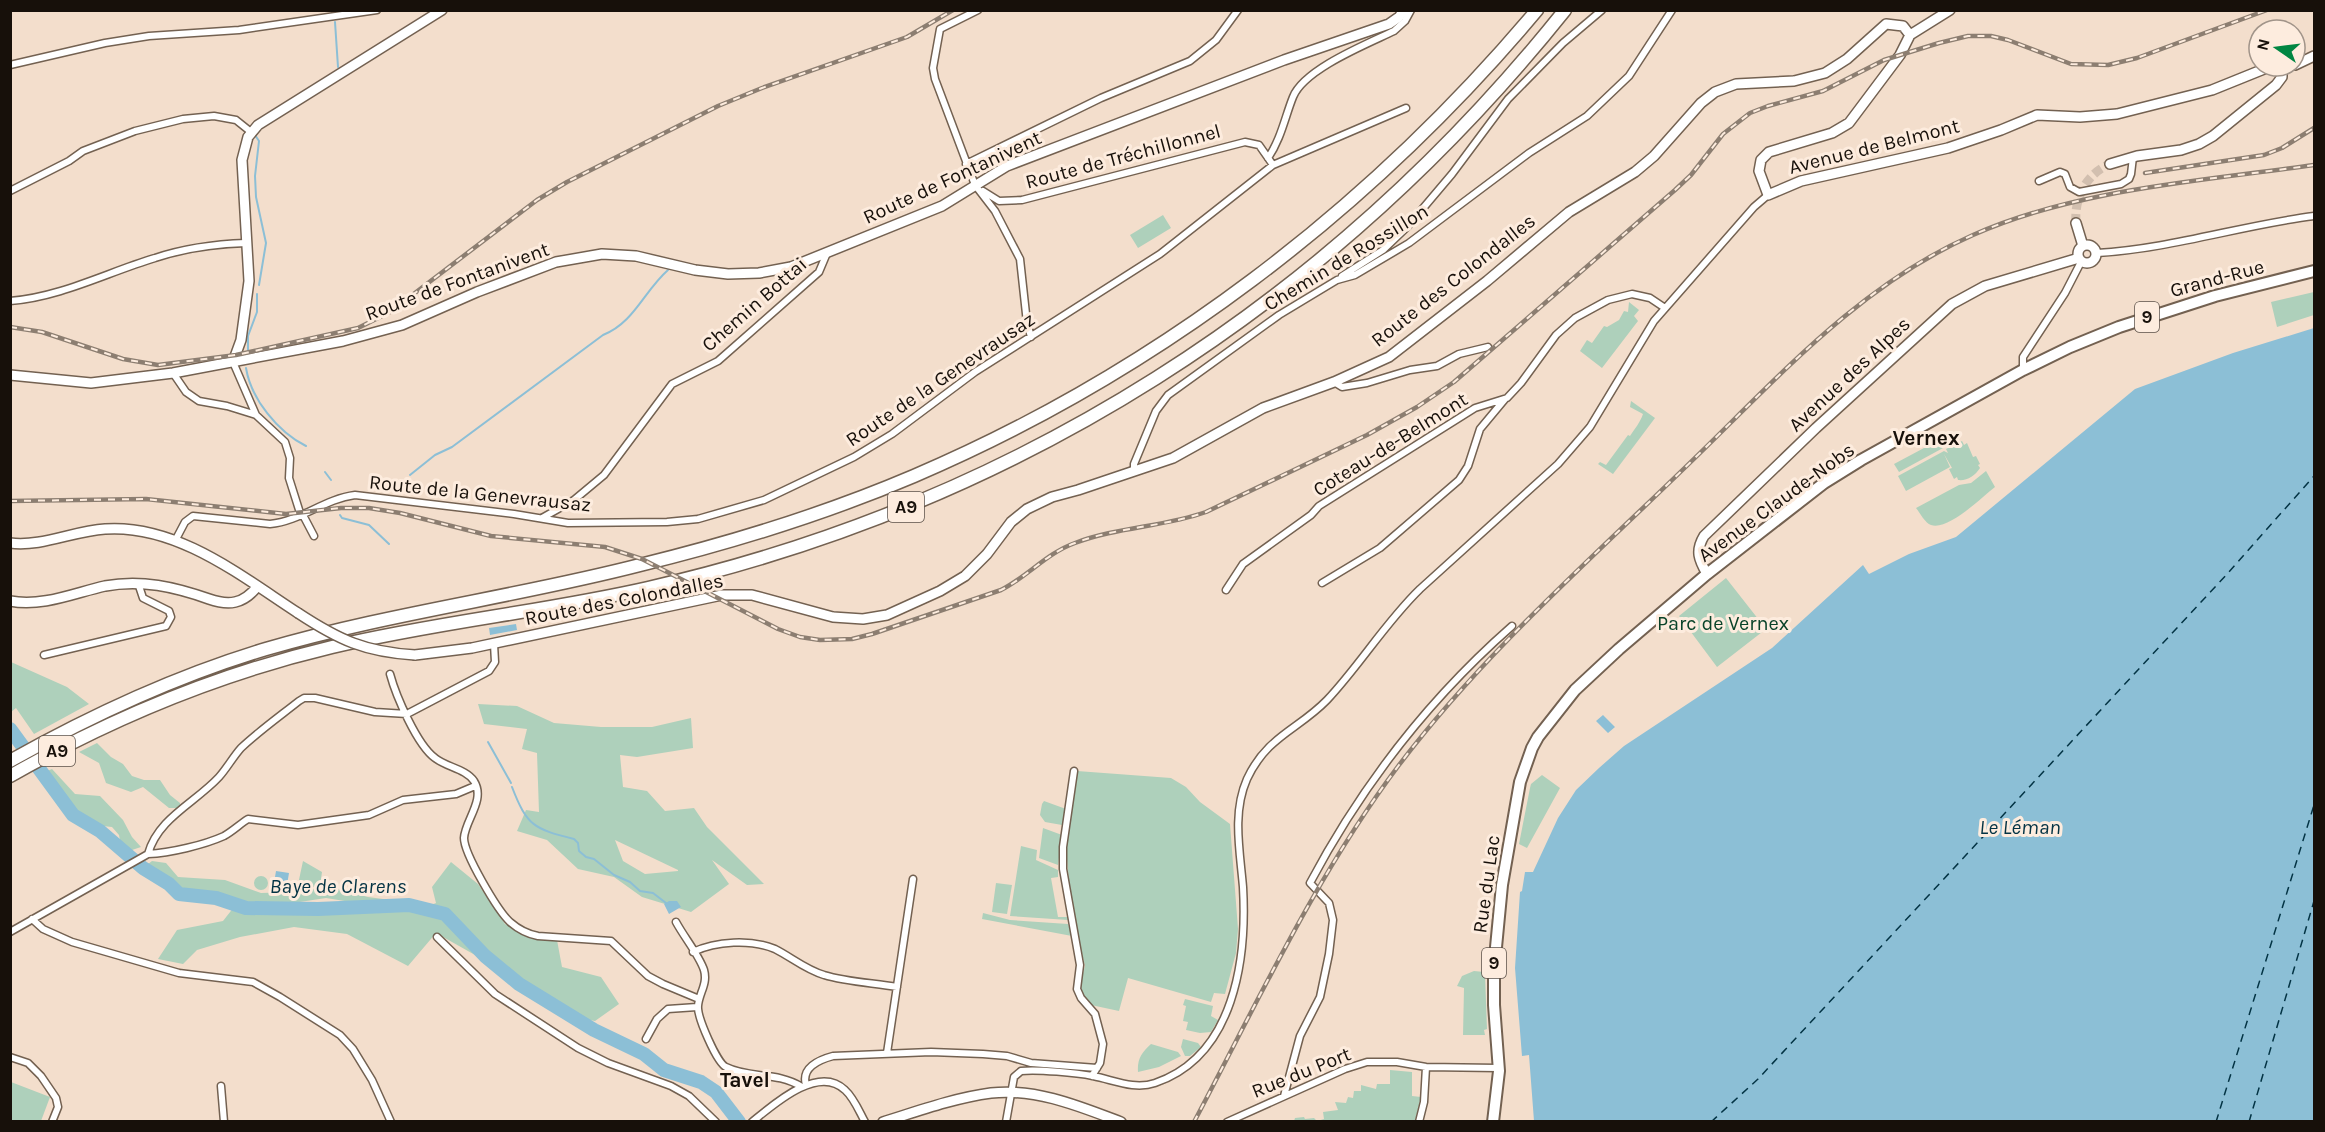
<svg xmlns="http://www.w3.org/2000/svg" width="2325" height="1132" viewBox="0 0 2325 1132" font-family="Karla,sans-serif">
<rect width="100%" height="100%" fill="#f3decc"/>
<path fill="#aed0bb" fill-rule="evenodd" d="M1163 215 1171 228 1138 248 1130 235Z
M2314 292V315L2277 327 2271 302Z
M1629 302 1639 310 1634 316 1638 321 1602 368 1580 351 1587 340 1592 343 1604 326 1607 327 1619 320 1624 311 1628 312Z
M1631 401 1655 418 1613 474 1598 464 1600 462 1606 465 1628 435 1630 436C1635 428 1640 423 1643 414L1630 407Z
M1939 440 1943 448 1899 472 1894 464Z
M1962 441 1964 445 1967 443 1973 457 1976 456 1980 464 1978 465 1980 468C1975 476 1967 481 1958 480L1957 477 1954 479 1949 469 1952 468 1944 454 1950 467 1906 491 1898 476 1944 451 1948 453 1946 449Z
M1986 471 1995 487C1982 497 1948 531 1931 525 1925 523 1920 513 1916 508L1959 485 1971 483Z
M1726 578 1766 629 1717 667 1679 616Z
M11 662 67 687 89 704 34 734 16 708 11 712Z
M478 704 517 706 554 723 601 727H652L691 718 693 748 637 757 620 755 623 787 647 791 665 811 694 808 707 827 764 884 747 885 712 860 729 884 691 912 642 897 614 877 578 869 547 840 517 831 526 810 539 812 537 753 522 749 527 729 484 724ZM615 840 678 870V871L645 874 623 861Z
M97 743 111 757 123 764 132 776 144 780H160L170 795 180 803V808H169L143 787 131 792 106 783 99 763 79 752Z
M52 769 75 794 100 796 123 820 132 837 141 847 129 851 121 846 119 835 112 827C74 824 63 802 42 773Z
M1077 771 1171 778 1186 787 1200 802 1230 824 1238 929 1236 953 1225 994 1214 993 1211 1002 1128 978 1119 1011 1091 1005 1083 994 1080 985 1085 966 1071 904 1066 848Z
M1542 775 1560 788 1527 848 1519 844 1530 788 1531 784Z
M1044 801 1066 809 1062 825 1045 822 1040 815 1042 804Z
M1043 828 1062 835 1058 865 1039 858Z
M1021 846 1037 850 1036 860 1058 870V877L1051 878 1058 917H1067L1068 920 1010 916Z
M152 861 166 863 178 877 225 880 261 893 294 892 330 887 368 897 398 901 363 904 326 898 293 903 356 912 416 911 436 903 432 887 451 862 478 884 505 924 537 937 557 940 562 967 601 977 619 1004 595 1021 565 1015 528 985 436 933 408 966 347 934 294 927 240 937 197 950 183 964 158 959 177 930 223 921 234 907 248 904 240 899 179 894 169 884 143 868Z
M303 861 322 872 320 886 297 889Z
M254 883a7 7 0 1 1 14 0a7 7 0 1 1-14 0Z
M996 883 1012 885 1007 914 992 912Z
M983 913 1010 920 1068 924 1072 936 982 919Z
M1474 971 1484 972 1485 974 1487 1029 1484 1030 1485 1035H1463L1464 988 1457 986 1462 976Z
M1185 999 1213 1006 1211 1016 1218 1020 1211 1032 1200 1033 1186 1030 1188 1022 1183 1021 1186 1006 1183 1005Z
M1183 1039 1198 1043 1201 1047 1190 1056H1185L1181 1047Z
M1151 1044 1178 1052 1181 1056 1159 1067 1138 1072C1137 1059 1142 1052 1151 1044Z
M1390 1070 1412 1072V1096L1421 1097 1415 1121H1294L1295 1118 1304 1117 1305 1119 1314 1118 1317 1121 1324 1119 1323 1112 1338 1110 1335 1102 1346 1103 1348 1097 1353 1098 1354 1091H1361V1085L1376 1089 1377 1084H1390Z
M11 1082 50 1097 41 1121H11Z"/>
<path fill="#8cbfd6" d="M2314 328V1121H1534L1529 1055 1522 1056 1515 968 1520 892 1522 891 1525 872H1533L1558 818 1576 790 1599 768 1624 746 1772 648 1863 565 1869 574 1909 554 1956 537 2135 389 2233 353Z
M516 624 517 630 490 635 489 628Z
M1603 715 1615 727 1608 733 1596 721Z
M276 871 289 873 287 885 274 883Z
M669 901H677L681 907 669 914 664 904Z"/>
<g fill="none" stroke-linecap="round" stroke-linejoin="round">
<path stroke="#8cbfd6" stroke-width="2" d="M333 10V11
M335 22 338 67
M255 135 259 141 255 176 256 197 266 243 259 285
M248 350V336L257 312V294
M246 368C251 399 278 432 306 446
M325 472 331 480
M410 475 435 455 452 447 603 335C634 323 644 291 668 270
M340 515 342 518 369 525 389 544
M488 742 511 783
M512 787C527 826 534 829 574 839L578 843 579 851 586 857 594 859 614 875 630 882 640 891 653 893 666 903"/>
<path stroke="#8cbfd6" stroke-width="14" d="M10 729 73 815 100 831 143 868 169 884 179 894 216 898 246 908 318 909 409 905 445 914 485 956 519 984 594 1030 644 1054 664 1070 701 1082 716 1092 739 1122"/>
<path stroke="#033344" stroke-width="1.5" stroke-dasharray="8 6" stroke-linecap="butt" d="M1711 1122 1758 1079 2228 573 2314 476
M2216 1122 2314 805
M2249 1122 2314 901"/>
<path stroke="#d2bfaf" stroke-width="9" stroke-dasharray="9 4.5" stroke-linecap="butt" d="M2076 223C2074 198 2086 174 2110 164"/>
<defs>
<path id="street" d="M978 10 940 29 933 68 935 79 975 185 995 211 1020 259 1027 323 1031 337
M10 65 105 43 149 36 239 30 377 10
M1268 158C1281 139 1285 117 1293 97 1304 69 1367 44 1394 31L1405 21 1411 10
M966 164 1101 98 1190 61 1216 40 1238 10
M2039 181 2060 172 2065 174 2070 187 2079 192 2121 184 2129 179 2131 174 2133 157
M10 191 69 161 83 151 135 131 183 119 214 116 236 120 251 132
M983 191 999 201 1022 200 1245 142 1259 145 1273 165
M2097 253C2170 249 2242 225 2314 216
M1342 276 1383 250 1408 226 1452 174 1508 99 1563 43 1602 10
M10 301C61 297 108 272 155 258 185 248 215 244 246 243
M233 362 256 415 285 442 290 458 289 478 301 516
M2023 370V357L2065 293 2081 262
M173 373 186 392 199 401 227 406 256 415
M1334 382 1342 387 1367 383 1410 370 1437 366 1459 354 1488 347
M1134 471V464L1156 411 1168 395 1279 315 1337 280 1355 275 1409 243 1529 153 1587 116 1629 76 1672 10
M303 515 314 536
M542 518 574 500 604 475 672 384 718 361 819 272 827 253
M175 541 185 522 193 516 270 524C301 521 324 499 355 495L514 514 568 523 667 522 698 519 764 500 854 457 892 434 975 372 1160 254 1273 165 1406 108
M1322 583 1380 548 1459 480 1468 466 1480 429 1505 399
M1226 590 1243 564 1311 515 1319 506 1475 408 1507 398 1521 383 1556 335 1575 318 1608 300 1632 294 1650 298 1665 308
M44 655 166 626 171 617 169 611 143 598 138 583
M390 674C396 696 417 745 435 758 446 767 466 769 474 781 486 800 465 820 464 838 464 854 498 911 510 922 518 929 527 934 538 936L611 941 648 976 663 984 699 999
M1074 771 1063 847V869L1080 965 1077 989 1081 998 1095 1014 1103 1044 1100 1063 1092 1076
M148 854C170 853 204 845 224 836 233 831 240 824 248 819L298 825 355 817 369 815 403 800 456 794 475 786
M32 919 43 929 72 942 179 973 253 982 280 997 340 1035 353 1049 372 1080 391 1122
M676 922C684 937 699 955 704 970 708 984 699 993 698 1006 697 1017 717 1063 726 1067 750 1079 776 1071 802 1087
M10 932 148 854C158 818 195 803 219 777 227 768 233 757 241 748 259 731 280 716 299 701L304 698H315L375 712 407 714 489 671 495 662 494 644
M437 937 495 994 578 1048 608 1063 671 1086 689 1096 716 1122
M693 952C716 941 751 939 775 949 791 957 806 970 824 975 847 982 874 983 897 987
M646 1039 657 1019 668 1009 697 1007
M887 1053 913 879
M10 1057 28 1063 41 1076 56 1098 58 1107 52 1122
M806 1085C801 1068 818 1060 833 1056L931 1052 983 1054 1007 1056 1031 1063 1097 1068
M221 1086 224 1122
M1284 1096 1300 1036 1320 997 1329 954 1333 920 1329 903 1310 883C1361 787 1430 698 1512 626
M752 1122C773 1105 818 1064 845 1090 854 1098 859 1111 865 1122
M1006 1122 1014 1077 1021 1071C1037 1069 1077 1073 1093 1076 1114 1080 1134 1090 1155 1083 1235 1056 1247 958 1243 887 1240 851 1232 813 1247 779 1267 736 1298 730 1327 700 1360 665 1385 623 1420 589L1558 464 1590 427 1654 321 1754 207 1768 195
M1227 1122 1345 1069 1367 1062H1397L1426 1067 1498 1068
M1419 1122 1424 1102 1426 1067"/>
<path id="secondary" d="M1950 10 1910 35 1900 55 1849 123 1832 133 1769 152 1761 160 1759 171 1768 195 1801 181 1948 148 2001 130 2037 115 2080 117 2117 114 2212 90 2269 67H2277L2282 71
M2295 65 2314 56
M2110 164 2137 156 2181 150 2199 144 2213 136 2276 85 2282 77V71
M2076 223 2083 246
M2078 254a9 9 0 1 1 18 0a9 9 0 1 1-18 0Z
M233 362 241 340 249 281 242 160 248 137 258 125 442 10
M10 375 91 383 173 373 343 341 402 325 477 292 556 262 602 254 636 256 695 270 728 274 759 273 791 267 942 206 1007 166 1284 60 1389 24 1399 17 1404 10
M10 543C42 547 73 531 105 529 177 524 241 576 298 613
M1707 574C1699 560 1695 551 1704 536L1816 428 1952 304 1985 286 2079 258
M10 601C43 607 74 593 105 586 141 579 175 587 209 599 229 606 243 604 257 587
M415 655 472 648 722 595H752L833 617 863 619 887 615 940 591 965 576 987 554 1011 522 1027 509 1052 497 1078 490 1173 458 1263 408 1334 382 1389 357 1487 281 1569 212 1635 172 1654 156 1701 103 1715 92 1736 84 1794 81 1825 73 1847 59 1886 24 1903 26 1910 35
M883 1122C918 1111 954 1098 991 1093 1036 1088 1079 1106 1121 1122"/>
<path id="primary" d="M1493 1122 1499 1071 1494 1005V968L1502 885 1520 782 1532 748 1538 737 1575 690 1619 649 1707 574 1824 483 1861 460 2023 370 2070 347 2119 327 2215 296 2314 271"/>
<path id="highway" d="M10 761C92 715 176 676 266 649 389 613 516 597 640 565 734 542 825 514 914 476 1155 373 1368 211 1537 10
M10 776C112 718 218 674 332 647 436 622 543 612 648 588 1016 504 1329 305 1565 10"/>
</defs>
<use href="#street" stroke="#736151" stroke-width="9"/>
<use href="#secondary" stroke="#736151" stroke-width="12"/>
<use href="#primary" stroke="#736151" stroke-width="14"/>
<use href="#highway" stroke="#736151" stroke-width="15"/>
<use href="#street" stroke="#fff" stroke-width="6"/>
<use href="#secondary" stroke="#fff" stroke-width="9"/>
<use href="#primary" stroke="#fff" stroke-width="10"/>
<use href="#highway" stroke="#fff" stroke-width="12"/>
<defs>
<path id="rail" d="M2145 173 2264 155 2282 148 2314 128
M10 327 42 332 123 359 158 365 236 355 358 328 390 312 537 200 567 182 718 106 762 88 907 37 953 10
M10 501 146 499 286 514 341 508H369L400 513 491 536 605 547 642 559 778 629 800 637 820 640 852 639 872 634 1001 590C1027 577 1047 553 1075 543 1117 527 1164 527 1206 512L1367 435 1417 407 1454 382 1675 190 1691 175 1723 134 1750 113 1768 106 1823 91 1884 60 1939 43 1968 36H1991L2008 40 2071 64 2108 65 2137 58 2267 10
M1194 1122C1258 1001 1317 874 1399 765 1487 649 1598 553 1701 452 1785 370 1864 283 1973 235 2076 189 2203 181 2314 165"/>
</defs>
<use href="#rail" stroke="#8c7e71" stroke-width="4.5"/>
<use href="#rail" stroke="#fdecde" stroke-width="2" stroke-dasharray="7" stroke-linecap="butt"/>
<defs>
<path id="secondary-bridge" d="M298 613C339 640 365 652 415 655"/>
</defs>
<use href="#secondary-bridge" stroke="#736151" stroke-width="12" stroke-linecap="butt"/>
<use href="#secondary-bridge" stroke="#fff" stroke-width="9"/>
</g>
<g text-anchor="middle" stroke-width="6" stroke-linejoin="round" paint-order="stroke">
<g fill="#fdecde" stroke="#5c524a" stroke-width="1.5">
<rect x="2135" y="302" width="24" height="30" rx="4.5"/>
<rect x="888" y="492" width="36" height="30" rx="4.5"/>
<rect x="39" y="736" width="36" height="30" rx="4.5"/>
<rect x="1482" y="948" width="24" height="30" rx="4.5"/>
</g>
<g font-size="18" font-weight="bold" fill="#17100a">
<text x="2147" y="323">9</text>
<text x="906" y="513">A9</text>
<text x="57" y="757">A9</text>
<text x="1494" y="969">9</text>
</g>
<g font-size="20" fill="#17100a" stroke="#fdecde">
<text transform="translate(1874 146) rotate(-14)" y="7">Avenue de Belmont</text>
<text transform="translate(1123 156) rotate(-15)" y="7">Route de Tréchillonnel</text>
<text transform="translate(952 177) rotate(-25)" y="7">Route de Fontanivent</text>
<text transform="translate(1346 257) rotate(-31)" y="7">Chemin de Rossillon</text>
<text transform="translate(2217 278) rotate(-15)" y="7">Grand-Rue</text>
<text transform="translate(1453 280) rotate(-38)" y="7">Route des Colondalles</text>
<text transform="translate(457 281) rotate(-20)" y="7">Route de Fontanivent</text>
<text transform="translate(754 304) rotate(-41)" y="7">Chemin Bottai</text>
<text transform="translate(1849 374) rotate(-43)" y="7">Avenue des Alpes</text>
<text transform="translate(940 379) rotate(-34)" y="7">Route de la Genevrausaz</text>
<text transform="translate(1390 444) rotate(-32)" y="7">Coteau-de-Belmont</text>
<text transform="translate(480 493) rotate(6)" y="7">Route de la Genevrausaz</text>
<text transform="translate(1776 502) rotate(-36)" y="7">Avenue Claude-Nobs</text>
<text transform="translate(624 599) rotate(-11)" y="7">Route des Colondalles</text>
<text transform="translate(1486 884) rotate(-82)" y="7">Rue du Lac</text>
<text transform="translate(1301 1072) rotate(-22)" y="7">Rue du Port</text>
</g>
<g font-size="20" fill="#094329" stroke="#fdecde">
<text x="1723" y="630">Parc de Vernex</text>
</g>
<g font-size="21" font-weight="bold" fill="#17100a" stroke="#fdecde">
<text x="1926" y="445">Vernex</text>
<text x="745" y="1087">Tavel</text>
</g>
<g font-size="21" font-style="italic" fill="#033344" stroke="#fdecde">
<text x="2020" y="834">Le Léman</text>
<text x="338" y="893">Baye de Clarens</text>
</g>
</g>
<rect width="2325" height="1132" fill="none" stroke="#17100a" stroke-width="24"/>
<g transform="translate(2277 48) rotate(284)"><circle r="28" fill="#fdecde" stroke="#a19489" stroke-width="1.5"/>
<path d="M0-4.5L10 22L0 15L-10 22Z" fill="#008642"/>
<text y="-9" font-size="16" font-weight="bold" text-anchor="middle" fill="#17100a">N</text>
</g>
</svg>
